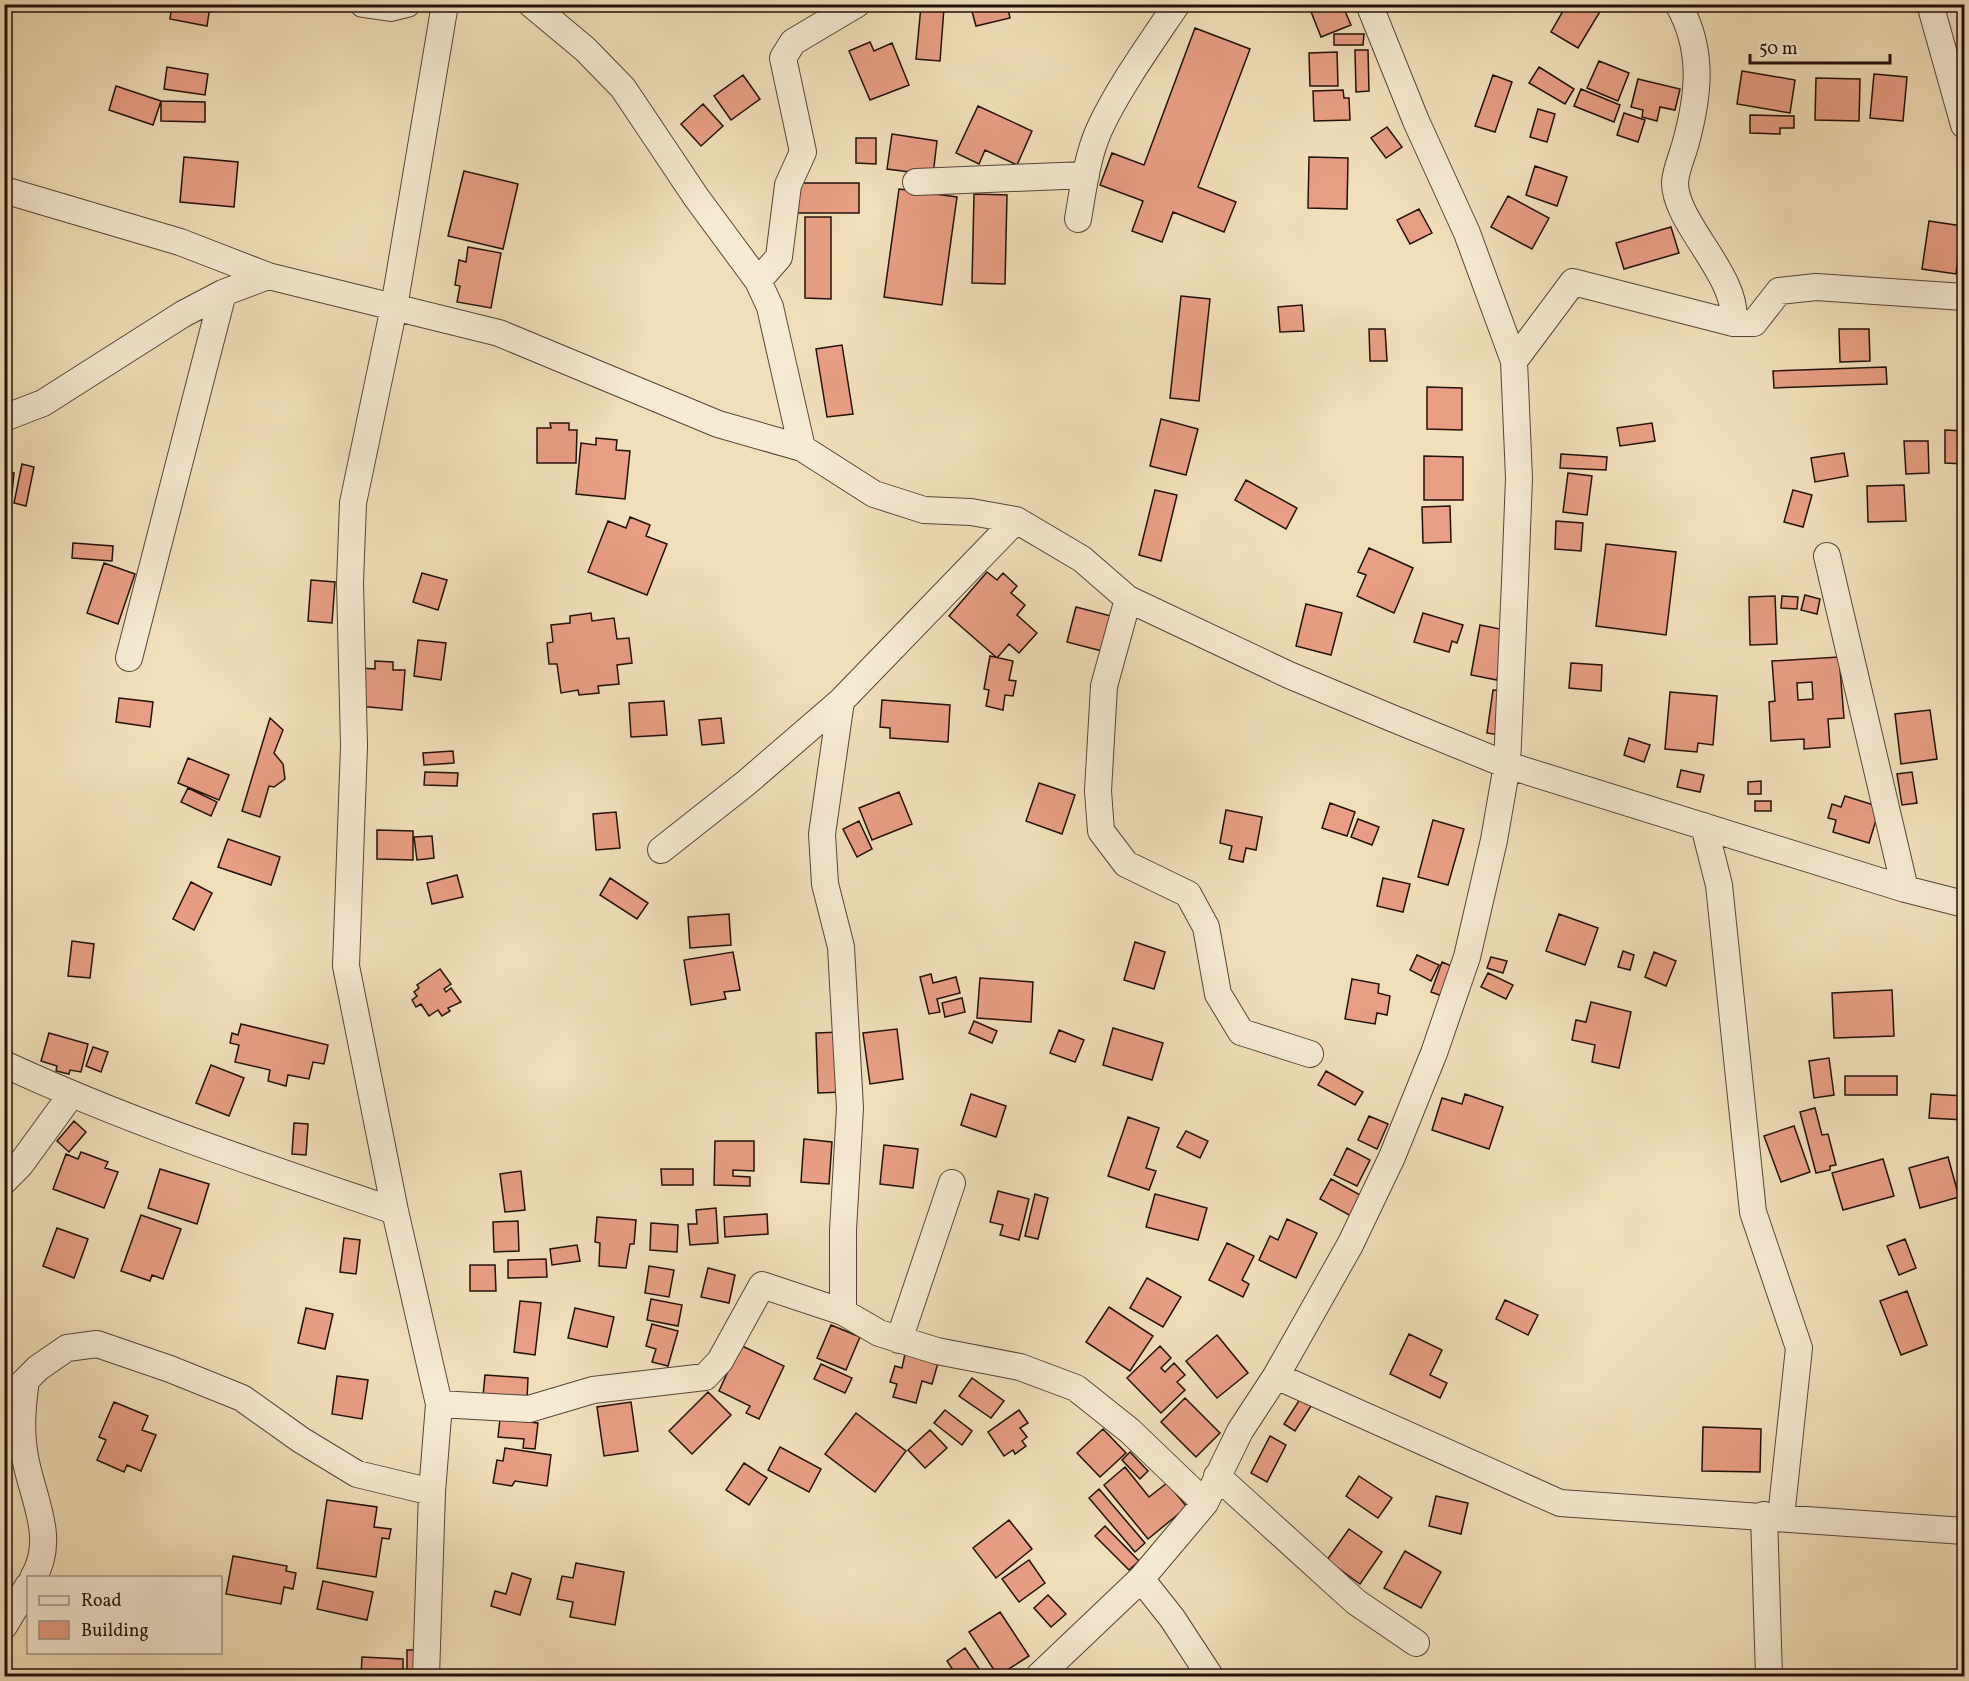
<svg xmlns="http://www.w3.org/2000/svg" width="1969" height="1681" viewBox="0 0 1969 1681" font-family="Vollkorn,serif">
<rect width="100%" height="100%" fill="#f1dfb9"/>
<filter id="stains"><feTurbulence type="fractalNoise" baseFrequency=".00333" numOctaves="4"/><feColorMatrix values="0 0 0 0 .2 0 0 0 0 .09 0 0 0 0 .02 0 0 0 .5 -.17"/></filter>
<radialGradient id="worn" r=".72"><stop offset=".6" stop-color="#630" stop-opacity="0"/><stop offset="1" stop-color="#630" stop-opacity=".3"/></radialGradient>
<path fill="#e89e84" stroke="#23110a" stroke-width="1.5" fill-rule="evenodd" d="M172 4 210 6 207 26 170 19Z
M970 4H1007L1010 18 976 26Z
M1308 4H1342L1351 25 1321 37Z
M1567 4H1593L1601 10 1578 48 1551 32Z
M921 6 944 8 940 61 916 59Z
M1195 28 1250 49 1198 187 1236 202 1224 232 1173 212 1162 242 1132 231 1143 201 1100 185 1112 153 1144 165Z
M1334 34H1364L1363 45H1334Z
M870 42 874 51 892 43 909 85 870 100 849 51Z
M1355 50H1368L1369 91 1356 92Z
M1337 52 1338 86H1310L1309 53Z
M1599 61 1629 73 1618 101 1587 88Z
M167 67 208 74 205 95 164 89Z
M1539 67 1574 89 1565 104 1529 83Z
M1742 71 1795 80 1790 113 1737 104Z
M1874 74 1907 77 1903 121 1870 118Z
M743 75 760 99 731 120 714 96Z
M1493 75 1512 82 1495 132 1475 126Z
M1816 78 1860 79 1859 121 1815 120Z
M1638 79 1680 89 1675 110 1660 107 1657 121 1642 117 1643 110 1631 107Z
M116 86 161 101 153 125 109 110Z
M1581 89 1620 105 1614 122 1574 106Z
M1343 90 1344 98H1349L1350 120 1314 121 1313 91Z
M161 101 205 102V122L161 121Z
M703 104 723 126 701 146 681 124Z
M978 106 1032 131 1017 165 985 150 979 164 956 153Z
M1538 109 1555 114 1547 142 1530 137Z
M1624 113 1645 120 1638 142 1617 135Z
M1750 115 1794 116V128H1780V134L1750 133Z
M1387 127 1402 147 1386 158 1371 138Z
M892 134 937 141 933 175 887 169Z
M856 138H876V164L856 163Z
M184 157 238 162 234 207 180 202Z
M1309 157 1348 158 1347 209 1308 208Z
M1535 166 1567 177 1557 206 1526 195Z
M464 171 518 184 503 249 448 236Z
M790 183H859V213H790Z
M899 189 957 197 942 305 884 297Z
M974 194 1007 195 1005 284 972 283Z
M1508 196 1549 218 1532 249 1491 227Z
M1419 209 1432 233 1410 244 1397 220Z
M805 217H831V299L805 298Z
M1929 221 1962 226 1956 274 1922 269Z
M1671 227 1679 253 1624 269 1616 243Z
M468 247 501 253 491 308 457 302 460 286 455 285 459 260 466 262Z
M1181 296 1210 299 1199 401 1170 398Z
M1302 305 1304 331 1280 332 1278 307Z
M1369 329H1385L1387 361H1370Z
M1839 329H1869L1870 361 1840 362Z
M842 345 853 414 827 417 816 349Z
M1886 367 1887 384 1774 388 1773 371Z
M1427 387 1462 388V430L1427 429Z
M1161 419 1198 429 1186 475 1150 466Z
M550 423H569V430H577L576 463H537V428H551Z
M1652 423 1655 441 1620 446 1617 428Z
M1945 430 1964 431V464L1945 463Z
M596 438 617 440 616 450 630 451 625 499 576 494 581 443 596 445Z
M1904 441H1928L1929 473 1906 474Z
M1844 453 1848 476 1815 482 1811 458Z
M1561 454 1607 457 1606 470 1560 468Z
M1424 456 1463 457V500H1424Z
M22 464 34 467 26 506 14 503Z
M4 472 14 473 11 502 4 501Z
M1568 473 1592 476 1587 515 1563 512Z
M1246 480 1297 508 1286 529 1235 500Z
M1904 485 1906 521 1868 522 1867 486Z
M1155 490 1177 495 1161 561 1139 555Z
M1793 490 1812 495 1803 527 1784 522Z
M1450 506 1451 542 1423 543 1422 507Z
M630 517 650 525 646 536 667 544 647 595 588 572 608 521 626 528Z
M1556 521 1583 523 1581 551 1555 549Z
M73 543 113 546 112 561 72 558Z
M1606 544 1676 552 1666 635 1596 626Z
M1369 548 1413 568 1394 613 1357 596 1366 575 1358 572Z
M104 563 135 574 118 624 87 613Z
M987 572 997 580 1003 573 1017 586 1011 593 1025 605 1017 615 1037 633 1019 653 1009 644 997 658 949 616Z
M422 573 447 580 438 610 413 602Z
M311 580 335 582 332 623 308 621Z
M1805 595 1820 599 1817 614 1801 610Z
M1775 596 1777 644 1750 645 1749 597Z
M1782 596 1798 597 1797 609 1781 608Z
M1306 604 1342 613 1331 655 1296 646Z
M1076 607 1111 616 1102 651 1067 642Z
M591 613 592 621 614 618 617 639 629 638 632 663 617 665 619 684 598 686 599 693 579 695 578 690 561 693 557 664H549L547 643 553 642 551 625 570 623V616Z
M1423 613 1463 625 1457 643 1452 641 1449 652 1414 642Z
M1480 625 1505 630 1497 680 1471 675Z
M418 640 446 643 441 680 414 676Z
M990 656 1013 661 1009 680 1016 681 1013 696 1005 695 1003 710 986 706 989 690 984 689Z
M1839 657 1844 718 1828 719 1830 747 1804 749V739L1771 741 1769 702 1775 701 1772 661ZM1812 682 1813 699 1798 700 1797 683Z
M375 661 393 662V670H405L402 710 358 706 361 668 375 669Z
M1571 663 1602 665 1601 691 1569 688Z
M1493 690 1505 691 1499 735 1487 733Z
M1670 692 1717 696 1713 745 1698 743 1697 752 1665 749Z
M119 698 153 702 150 727 116 722Z
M882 700 950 705 948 742 890 738V728L880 727Z
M664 701 667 735 631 737 629 703Z
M1930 710 1937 759 1901 764 1895 714Z
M270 718 283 730 274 753 283 764 285 779 274 787 269 786 260 817 242 811Z
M721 718 724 743 702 745 699 720Z
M1629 738 1650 745 1644 762 1624 755Z
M453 751 454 763 424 765 423 753Z
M188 758 229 775 219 800 178 783Z
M1681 770 1704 775 1700 792 1677 787Z
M425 772 458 773 457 786 424 785Z
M1912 772 1917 803 1902 805 1897 774Z
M1761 781V794H1748V782Z
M1039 783 1075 795 1062 834 1026 821Z
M188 788 217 802 211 816 181 802Z
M899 792 912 824 872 840 859 808Z
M1845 796 1880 807 1869 843 1833 832 1836 820 1828 818 1832 804 1841 807Z
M1755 801H1771V811H1755Z
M1330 803 1355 812 1347 836 1322 828Z
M1226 810 1262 817 1256 850 1246 848 1243 862 1229 859 1232 846 1220 843Z
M616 812 620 848 596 850 593 814Z
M1358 819 1379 827 1372 845 1351 837Z
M1433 820 1464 829 1448 885 1418 877Z
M859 821 872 849 857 857 843 829Z
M377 830 413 831V860L377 859Z
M432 836 434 858 417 860 414 837Z
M228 839 280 857 271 885 218 867Z
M457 875 463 897 432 904 427 883Z
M610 878 648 903 637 919 600 895Z
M1383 878 1410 884 1403 912 1377 906Z
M191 882 212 893 194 930 173 919Z
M729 914 731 945 690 948 688 917Z
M1559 914 1598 928 1585 965 1546 951Z
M72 941 94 944 90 978 68 976Z
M1135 942 1165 952 1154 989 1124 980Z
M1623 951 1634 955 1630 970 1618 967Z
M733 952 740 990 724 992 726 999 691 1005 684 960Z
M1654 952 1676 961 1666 986 1645 977Z
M1417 955 1439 965 1431 981 1410 970Z
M1491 957 1507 961 1503 973 1487 968Z
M1442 962 1456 968 1445 997 1431 992Z
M440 969 451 984 444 989 446 992 451 988 461 1002 448 1008 450 1011 442 1016 438 1010 429 1016 421 1004 416 1007 412 1000 417 996 414 992 419 988 417 985Z
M1488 973 1513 985 1506 999 1481 987Z
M931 974 933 983 956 977 960 993 937 999 940 1012 929 1014 920 977Z
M980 978 1033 982 1031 1022 977 1018Z
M1352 979 1379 984 1378 993 1390 996 1387 1015 1377 1013 1375 1024 1345 1019Z
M1892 990 1894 1036 1834 1038 1832 993Z
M962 998 965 1012 945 1017 942 1003Z
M1591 1002 1631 1012 1619 1068 1592 1062 1595 1045 1572 1040 1576 1020 1586 1022Z
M974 1021 997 1031 992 1043 969 1033Z
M241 1024 328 1045 324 1064 313 1062 309 1079 288 1075 286 1086 268 1081 270 1070 235 1062 239 1045 230 1043 232 1033 238 1035Z
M1113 1028 1163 1043 1152 1080 1103 1065Z
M897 1029 903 1079 870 1084 863 1033Z
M1059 1030 1084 1040 1075 1062 1050 1053Z
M840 1032 843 1092 818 1093 816 1033Z
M49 1033 88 1044 81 1072 70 1070 69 1074 56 1071 57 1066 41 1061Z
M93 1047 108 1052 101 1072 86 1066Z
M1829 1058 1834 1095 1814 1098 1809 1061Z
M211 1065 244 1078 229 1116 196 1103Z
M1326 1071 1363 1092 1355 1105 1318 1085Z
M1845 1076H1897V1095H1845Z
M971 1094 1006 1106 996 1137 961 1125Z
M1465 1094 1503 1107 1489 1149 1432 1130 1442 1098 1462 1104Z
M1931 1094 1964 1096V1120L1929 1118Z
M1815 1108 1822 1135 1828 1134 1836 1165 1830 1166V1170L1816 1173 1800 1112Z
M1369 1116 1388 1124 1377 1149 1358 1140Z
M1128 1117 1159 1128 1146 1168 1156 1171 1149 1190 1108 1176Z
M74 1121 86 1132 69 1152 57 1141Z
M294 1123 308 1124 306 1155 292 1154Z
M1794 1126 1810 1172 1781 1182 1764 1136Z
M1186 1131 1208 1141 1200 1158 1177 1147Z
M804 1139 832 1142 829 1184 801 1182Z
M715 1141H754V1171L733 1170V1176L750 1177V1186L714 1185Z
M884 1145 918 1149 913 1188 880 1184Z
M1347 1148 1370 1160 1357 1186 1334 1175Z
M81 1152 108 1162 105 1168 118 1172 104 1208 53 1189 66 1154 78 1159Z
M1948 1157 1959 1197 1920 1208 1909 1168Z
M1883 1159 1894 1196 1843 1210 1832 1173Z
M160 1169 209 1184 197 1224 148 1208Z
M661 1169H693V1185H662Z
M521 1171 525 1210 505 1212 500 1174Z
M1331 1179 1362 1196 1351 1216 1320 1199Z
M998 1191 1029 1199 1019 1240 1000 1235 1003 1225 990 1222Z
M1035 1194 1048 1198 1038 1239 1025 1236Z
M1155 1194 1207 1208 1198 1240 1146 1227Z
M716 1208 718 1243 690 1245 688 1224H697L696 1210Z
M767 1214 768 1234 725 1237 724 1217Z
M141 1215 181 1229 163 1279 152 1275 150 1281 121 1271Z
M597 1217 636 1220 634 1244H630L626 1268 599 1266 600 1243 595 1242Z
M1287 1219 1317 1233 1296 1278 1259 1260 1270 1236 1278 1240Z
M518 1221 519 1251 494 1252 493 1222Z
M651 1223 678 1225 677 1252 650 1250Z
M57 1228 88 1239 74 1278 43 1266Z
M344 1238 360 1240 356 1274 340 1272Z
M1905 1239 1916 1268 1899 1275 1887 1246Z
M1227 1243 1254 1256 1242 1280 1249 1284 1243 1297 1209 1280Z
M577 1245 580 1261 552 1265 550 1249Z
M546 1259 547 1277 508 1278V1260Z
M470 1265H495L496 1291H470Z
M649 1266 674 1270 669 1297 645 1293Z
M708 1268 735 1275 729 1303 701 1297Z
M1147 1278 1181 1297 1163 1327 1130 1308Z
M1907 1291 1927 1345 1901 1355 1880 1301Z
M651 1299 682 1305 678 1326 647 1320Z
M1505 1300 1538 1315 1528 1335 1496 1319Z
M520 1301 541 1303 535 1355 514 1352Z
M1109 1307 1153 1336 1130 1371 1086 1342Z
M306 1308 333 1314 325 1349 298 1343Z
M575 1308 614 1317 607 1347 568 1338Z
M652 1324 678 1331 668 1366 652 1362 656 1349 646 1346Z
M831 1325 860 1337 846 1370 817 1358Z
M1409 1334 1442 1350 1430 1375 1447 1383 1440 1398 1390 1374Z
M1217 1335 1248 1373 1217 1398 1186 1361Z
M740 1345 784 1366 759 1419 746 1413 750 1406 719 1391Z
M1160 1346 1171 1358 1161 1368 1165 1372 1174 1363 1185 1375 1177 1382 1185 1390 1161 1413 1127 1378Z
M905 1354 938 1363 932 1384 922 1381 916 1403 893 1397 897 1384 890 1382 895 1366 902 1368Z
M821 1364 852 1378 845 1393 814 1379Z
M485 1375 528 1378 527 1399 483 1396Z
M337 1376 368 1380 362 1419 332 1414Z
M972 1378 1004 1401 991 1418 959 1396Z
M708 1392 731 1415 692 1454 669 1431Z
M1302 1396 1313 1403 1295 1431 1284 1424Z
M1185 1398 1220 1433 1196 1457 1161 1422Z
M114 1402 148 1416 142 1430 156 1435 141 1471 127 1465 124 1472 97 1460 106 1440 99 1437Z
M631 1402 638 1451 604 1456 597 1407Z
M945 1410 972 1431 962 1445 934 1423Z
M1019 1410 1028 1423 1020 1428 1027 1437 1022 1441 1026 1446 1015 1454 1013 1450 1004 1456 988 1432Z
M856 1413 906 1451 875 1492 825 1454Z
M500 1419 538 1423 535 1449 523 1448 524 1439 498 1437Z
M1703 1427 1761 1429 1760 1472 1702 1471Z
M1103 1429 1126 1453 1100 1477 1077 1453Z
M930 1430 947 1448 925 1468 908 1450Z
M1270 1436 1286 1445 1267 1482 1251 1473Z
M780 1447 821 1469 809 1492 768 1470Z
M505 1448 551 1455 547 1486 515 1481 512 1486 493 1483 497 1460 503 1461Z
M1130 1452 1148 1471 1140 1479 1122 1460Z
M744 1463 767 1478 749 1505 726 1490Z
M1125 1467 1149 1497 1167 1483 1187 1507 1148 1539 1104 1485Z
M1359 1476 1392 1498 1378 1518 1346 1496Z
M1099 1489 1145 1543 1135 1552 1089 1498Z
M1436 1496 1468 1503 1461 1534 1429 1526Z
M327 1500 377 1507 374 1527 391 1529 389 1539 382 1538 376 1577 317 1568Z
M1009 1520 1032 1549 996 1578 973 1548Z
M1105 1526 1139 1561 1129 1570 1095 1536Z
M1349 1529 1382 1552 1360 1584 1327 1560Z
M1405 1551 1441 1572 1421 1608 1384 1588Z
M233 1556 287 1566 286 1571 296 1573 293 1589 284 1587 281 1604 226 1594Z
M1029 1560 1045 1583 1019 1602 1002 1579Z
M576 1563 624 1572 615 1625 570 1617 573 1602 557 1599 562 1576 573 1578Z
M512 1573 531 1579 520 1615 491 1606 495 1591 506 1594Z
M323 1581 373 1592 367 1620 317 1609Z
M1048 1595 1066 1614 1051 1627 1034 1608Z
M1000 1612 1029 1656 998 1676 969 1632Z
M965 1648 984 1676H957L947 1661Z
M407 1650H418V1676H407Z
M362 1657 403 1659V1676H361Z"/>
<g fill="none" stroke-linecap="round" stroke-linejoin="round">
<defs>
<path id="minor" d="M363 4 391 8 407 4
M531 4 585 49 623 88 696 197 758 281 770 307 802 448
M1678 4C1704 49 1699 94 1686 142 1683 154 1676 169 1675 182 1674 223 1741 278 1733 323
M1930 4 1964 125
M916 182 1086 175
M4 190 180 242 268 276 499 333 718 424 802 448 874 494 924 510 971 512 1016 520 1082 559 1128 599 1289 675 1394 719 1507 765 1905 889 1964 904
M1078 219C1083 190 1087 157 1099 130 1117 90 1152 41 1177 4
M758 281 779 257 788 185 803 152 783 58 793 42 857 4
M1514 361 1573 282 1733 323H1754L1779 291 1816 287 1964 297
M4 418 43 403 183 314 223 293 268 276
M1827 556 1905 889
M1128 599 1104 686 1098 791 1101 831 1126 864 1188 894 1206 927 1218 994 1241 1032 1310 1054
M129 658 223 293
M841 701 822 834 825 884 841 947 850 1108 843 1230V1312
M1704 826 1719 885 1753 1212 1799 1348 1781 1517
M661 850 746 783 841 701 1016 520
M4 1064C131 1123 263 1166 395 1211
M4 1181 20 1165 71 1095
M899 1340 952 1183
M1276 1376 1560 1503 1964 1531
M26 1380C22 1408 20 1434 26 1462 34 1501 56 1540 33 1578
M4 1402 38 1368 67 1348 97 1344 170 1369 242 1398 301 1440 357 1474 432 1492
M439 1404 529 1409 593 1390 705 1377 720 1361 762 1285 843 1312 879 1333 937 1351 1020 1367 1076 1388 1130 1431 1205 1503
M1217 1476 1356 1602 1416 1643
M1764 1515 1769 1676
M1141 1579 1172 1618 1210 1676
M4 1626 28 1586
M426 1676 432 1492 439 1404 395 1211 346 966 354 746 350 583 353 503 394 307 445 4
M1039 1676 1141 1579 1205 1503 1240 1431 1276 1376 1350 1245 1392 1157 1434 1053 1467 957 1494 840 1507 765 1515 581 1519 478 1514 361 1467 233 1416 121 1369 4"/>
</defs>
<use href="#minor" stroke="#564436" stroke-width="28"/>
<use href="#minor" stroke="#f6ead2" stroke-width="26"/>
</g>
<rect width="1969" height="1681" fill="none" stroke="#f1dfb9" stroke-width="24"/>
<rect x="6" y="6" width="1957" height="1669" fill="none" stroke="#23110a" stroke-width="3"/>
<rect x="12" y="12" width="1945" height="1657" fill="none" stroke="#23110a" stroke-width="1.5"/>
<rect x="27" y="1576" width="195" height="78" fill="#f6ead2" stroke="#a29382" stroke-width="1.5"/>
<rect x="39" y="1596" width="30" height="9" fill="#f6ead2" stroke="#a29382" stroke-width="1.5"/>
<text x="81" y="1606" font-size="18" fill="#23110a">Road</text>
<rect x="39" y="1621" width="30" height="18" fill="#e89e84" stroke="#a29382" stroke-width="1.5"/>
<text x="81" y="1636" font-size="18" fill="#23110a">Building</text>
<path d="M1750 54v9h140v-9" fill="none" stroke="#23110a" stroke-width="3"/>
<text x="1759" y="54" font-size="18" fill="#23110a" stroke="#f6ead2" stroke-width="4.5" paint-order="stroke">50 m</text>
<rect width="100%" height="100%" filter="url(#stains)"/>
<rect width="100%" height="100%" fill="url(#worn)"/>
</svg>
